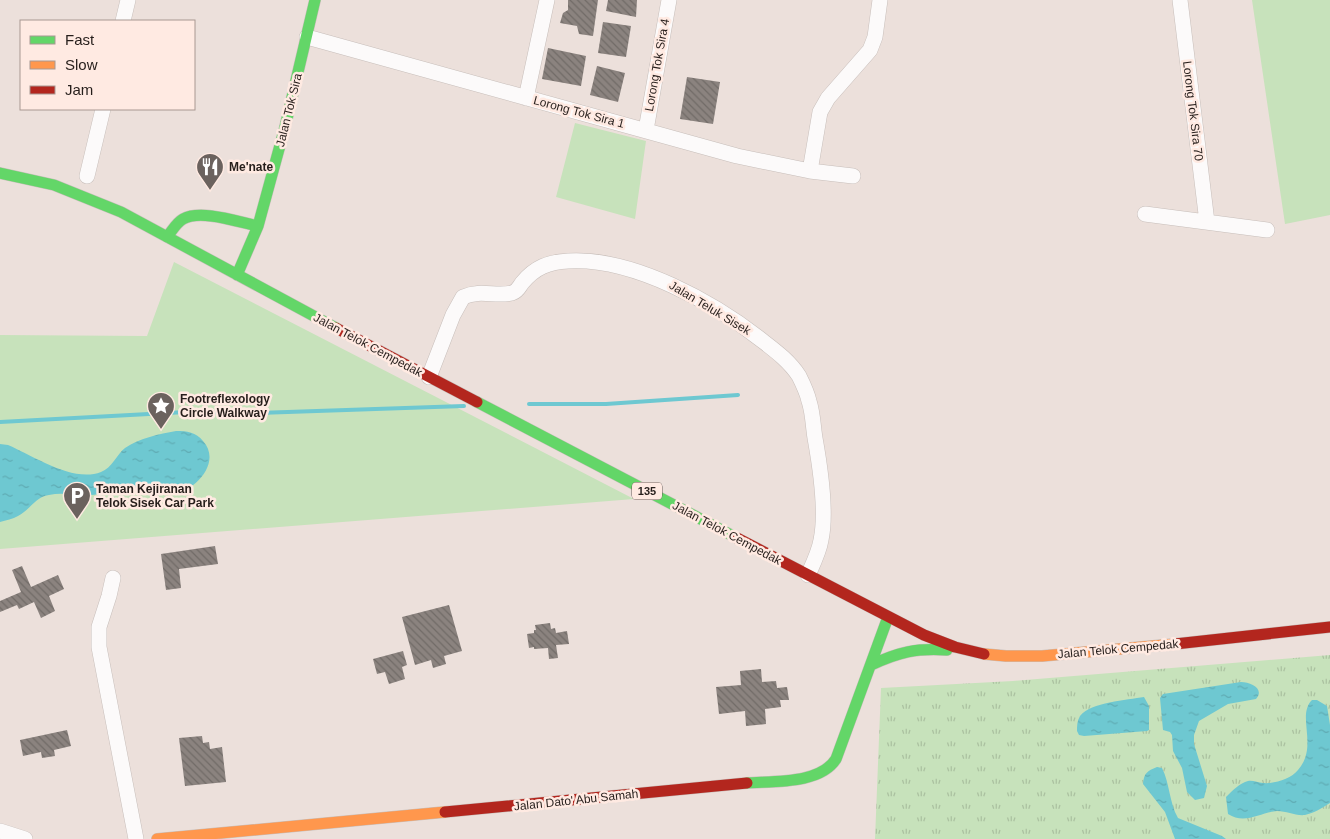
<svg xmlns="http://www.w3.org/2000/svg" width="1330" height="839" viewBox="0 0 1330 839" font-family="Helvetica,sans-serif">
<defs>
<pattern id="grass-tufts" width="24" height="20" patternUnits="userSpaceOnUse" patternTransform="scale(1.25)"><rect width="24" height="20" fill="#c7e2bb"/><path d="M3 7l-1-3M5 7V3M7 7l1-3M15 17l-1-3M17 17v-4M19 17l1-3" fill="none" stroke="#abc1a0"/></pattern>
<pattern id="water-ripples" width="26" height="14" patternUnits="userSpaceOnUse" patternTransform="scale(1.25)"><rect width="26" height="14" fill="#6ec8d1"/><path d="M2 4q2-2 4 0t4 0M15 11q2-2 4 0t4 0" fill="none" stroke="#5fabb3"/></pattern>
<pattern id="building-back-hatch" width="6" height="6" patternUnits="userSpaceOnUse" patternTransform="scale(1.25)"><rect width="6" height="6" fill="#8b837f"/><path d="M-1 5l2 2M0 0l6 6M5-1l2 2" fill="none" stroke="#716b67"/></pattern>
</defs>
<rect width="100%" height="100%" fill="#ece0db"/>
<path fill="url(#grass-tufts)" d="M1330 655V839H875L881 688 1013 681Z"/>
<path fill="#c7e2bb" d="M1252 0H1330V215L1285 224Z
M575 123 646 141 635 219 556 197Z
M174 262 634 499 0 549V335L147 336Z"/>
<path fill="url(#water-ripples)" d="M176 431C187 431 196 432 203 441 223 463 193 494 168 495 152 496 136 485 119 486 110 487 101 495 91 495 77 496 63 492 49 495 35 497 30 510 18 516 13 519 6 520 0 522V444L8 445C34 456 73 483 101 472 112 468 117 454 125 448 140 438 159 434 176 431Z
M1241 682C1251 682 1265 689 1256 699L1228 704 1199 721 1194 735V744L1207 786 1204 798 1195 800 1187 792 1182 768 1173 751 1172 735 1170 732 1163 730 1160 698 1163 694Z
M1144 697 1149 706V730L1147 731 1084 736 1079 735 1077 731C1077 726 1077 721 1080 716 1091 702 1127 700 1144 697Z
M1312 700H1317L1327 706 1330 725V803C1322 808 1314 813 1305 815 1295 816 1287 811 1277 811 1261 812 1245 825 1228 814L1226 797C1232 791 1240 783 1248 781 1253 780 1258 783 1263 783 1274 784 1291 779 1298 770 1319 746 1296 716 1312 700Z
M1157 767 1162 768C1170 784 1169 802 1178 818L1222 836 1226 839H1175L1165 812 1143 784C1144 773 1147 771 1157 767Z"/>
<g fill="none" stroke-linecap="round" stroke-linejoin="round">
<path stroke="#6ec8d1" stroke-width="4" d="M529 404H606L738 395
M0 422 186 412 258 413 464 406"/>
</g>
<path fill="url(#building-back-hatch)" d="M568 0H598L593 36 579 34 577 26 560 23 563 13 568 10Z
M608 0H637L636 17 606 11Z
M603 22 631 26 626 57 598 53Z
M548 48 586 56 581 86 542 79Z
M597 66 625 73 618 102 590 95Z
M687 77 720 82 713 124 680 119Z
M215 546 218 564 179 569 181 588 166 590 161 554Z
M22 566 31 587 58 575 64 589 49 596 55 611 41 618 34 602 19 609 17 605 0 612V601L21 592 12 570Z
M449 605 462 651 444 656 446 664 433 668 431 660 415 665 402 617Z
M550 623 551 629 555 628 556 633 567 631 569 644 556 645 558 658 549 659 548 648 534 649V647L529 648 527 634 534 633V630H536L535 625Z
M403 651 407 665 402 667 405 679 389 684 385 672 377 674 373 659Z
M761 669 762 682 776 681 777 688 787 687 789 700H780L781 707 765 709 766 724 746 726 745 711 719 714 716 687 741 685 740 671Z
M67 730 71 746 54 750 55 756 42 758 41 752 23 756 20 740Z
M202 736 203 743 209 742 210 749 222 747 226 782 185 786 179 738Z"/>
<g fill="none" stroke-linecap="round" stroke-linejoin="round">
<defs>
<path id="street" d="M1180 0 1207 222
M123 21 128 0
M307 37 737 156 810 171 853 176
M526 98 547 0
M646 130 669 0
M810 171 820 112 828 98 870 50 875 37 880 0
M87 176 103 109
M1145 214 1267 230
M429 377 453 315 463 297C481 289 495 297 512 293 518 291 519 287 522 283 535 267 549 262 568 261 633 257 715 303 764 342 777 352 790 362 799 376 803 384 807 392 809 401 813 413 813 426 815 438 820 466 827 512 821 540 819 552 813 564 808 575
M113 578 109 596 99 627V647L136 839
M0 831 25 839"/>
<path id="fast" d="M0 173 54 185 121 212 336 328
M167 237C172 231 176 223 183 219 201 209 238 222 258 226
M237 275 258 226 285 127 315 0
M477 402 735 537
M871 665C899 652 916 648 947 650
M747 783C775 781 820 784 836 759L888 617"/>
<path id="slow" d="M984 654 1006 656H1042L1175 644
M157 839 445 812"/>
<path id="jam" d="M336 328 477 402
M735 537 924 635 955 647 984 654
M1175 644 1330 627
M445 812 747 783"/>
</defs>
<use href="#street" stroke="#c7beba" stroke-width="16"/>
<use href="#fast" stroke="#c7beba" stroke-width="12"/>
<use href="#slow" stroke="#c7beba" stroke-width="12"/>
<use href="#jam" stroke="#c7beba" stroke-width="12"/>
<use href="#street" stroke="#fcfafa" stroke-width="15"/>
<use href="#fast" stroke="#63d668" stroke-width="11"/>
<use href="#slow" stroke="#ff974d" stroke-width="11"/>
<use href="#jam" stroke="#b3261e" stroke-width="11"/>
</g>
<defs>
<symbol id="restaurant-pin" viewBox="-11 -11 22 30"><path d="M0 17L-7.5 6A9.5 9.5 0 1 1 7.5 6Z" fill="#6b625e" stroke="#ffeae2"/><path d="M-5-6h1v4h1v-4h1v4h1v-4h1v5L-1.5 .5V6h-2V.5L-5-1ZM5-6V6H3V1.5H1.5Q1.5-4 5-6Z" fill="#fff"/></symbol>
<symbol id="sight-pin" viewBox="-11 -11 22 30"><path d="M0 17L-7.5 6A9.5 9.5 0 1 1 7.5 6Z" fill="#6b625e" stroke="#ffeae2"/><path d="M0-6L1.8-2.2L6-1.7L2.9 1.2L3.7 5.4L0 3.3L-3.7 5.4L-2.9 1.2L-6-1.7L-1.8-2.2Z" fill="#fff"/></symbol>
<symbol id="parking-pin" viewBox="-11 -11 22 30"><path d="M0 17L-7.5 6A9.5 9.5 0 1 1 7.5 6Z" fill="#6b625e" stroke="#ffeae2"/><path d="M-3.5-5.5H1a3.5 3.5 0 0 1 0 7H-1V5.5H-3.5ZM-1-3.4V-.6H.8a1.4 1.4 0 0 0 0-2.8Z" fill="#fff"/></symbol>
</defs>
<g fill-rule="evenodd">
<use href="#restaurant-pin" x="194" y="151" width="32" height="43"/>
<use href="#sight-pin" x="145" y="390" width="32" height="43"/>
<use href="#parking-pin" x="61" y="480" width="32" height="43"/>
</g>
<g text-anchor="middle" stroke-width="5" stroke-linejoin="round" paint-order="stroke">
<rect fill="#ffeae2" stroke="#675b57" stroke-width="1" x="632" y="482.5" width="30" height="17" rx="4"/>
<g font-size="11" font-weight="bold" fill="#261e1b">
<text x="647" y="495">135</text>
</g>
<g font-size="12" fill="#261e1b" stroke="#ffeae2">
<text transform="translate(657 65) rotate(-80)" y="4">Lorong Tok Sira 4</text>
<text transform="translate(289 110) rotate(-76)" y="4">Jalan Tok Sira</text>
<text transform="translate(1193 111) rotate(83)" y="4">Lorong Tok Sira 70</text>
<text transform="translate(579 112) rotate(15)" y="4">Lorong Tok Sira 1</text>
<text transform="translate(710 308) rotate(31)" y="4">Jalan Teluk Sisek</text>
<text transform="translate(368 345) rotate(28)" y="4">Jalan Telok Cempedak</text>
<text transform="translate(727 533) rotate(28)" y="4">Jalan Telok Cempedak</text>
<text transform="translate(1118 649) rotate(-5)" y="4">Jalan Telok Cempedak</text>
<text transform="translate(576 800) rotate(-6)" y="4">Jalan Dato' Abu Samah</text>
</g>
<g font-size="12" font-weight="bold" fill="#261e1b" stroke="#ffeae2" text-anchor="start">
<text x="229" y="171">Me'nate</text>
<text x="180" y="403">Footreflexology<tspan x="180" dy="14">Circle Walkway</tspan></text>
<text x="96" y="493">Taman Kejiranan<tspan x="96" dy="14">Telok Sisek Car Park</tspan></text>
</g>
</g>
<rect x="20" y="20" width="175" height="90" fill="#ffeae2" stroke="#a89892"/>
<rect x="30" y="36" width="25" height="8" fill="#63d668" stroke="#a89892"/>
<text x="65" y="45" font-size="15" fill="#261e1b">Fast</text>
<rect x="30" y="61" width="25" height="8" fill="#ff974d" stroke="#a89892"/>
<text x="65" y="70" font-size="15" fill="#261e1b">Slow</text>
<rect x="30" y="86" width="25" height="8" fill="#b3261e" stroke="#a89892"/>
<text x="65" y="95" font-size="15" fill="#261e1b">Jam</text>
</svg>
